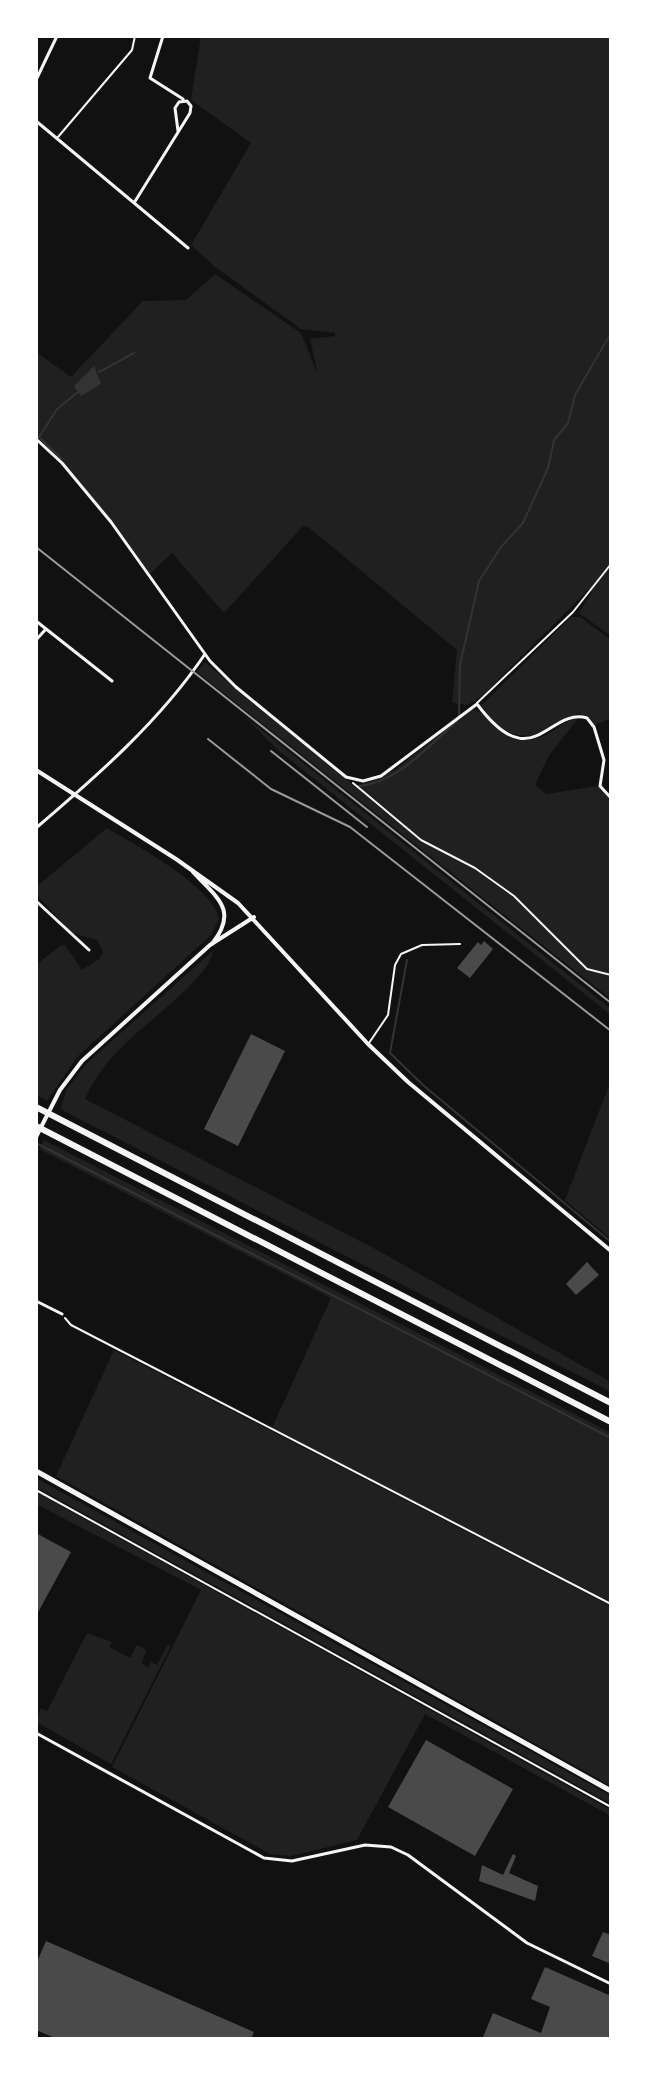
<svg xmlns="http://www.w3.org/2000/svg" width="647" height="2075" viewBox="0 0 647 2075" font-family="'Archivo Narrow',sans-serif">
<rect width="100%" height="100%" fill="#111"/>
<path fill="#202020" d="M201 36H611V636L579 613 592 592 588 590 483 695 468 705 452 703 457 650 307 526 302 527 224 613 172 553 149 575C114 527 79 480 36 439V346L39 354 71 377 143 301 186 300 215 274 301 333 318 375 310 339 335 336V333L301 329 214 266 191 245 251 143 191 100Z
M571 617H580L611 640V718L595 725 590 718 579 714C565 717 558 727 545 732 521 743 492 729 482 705Z
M205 662 421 841 475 869 513 897 587 970 611 976V999L197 672Z
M471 709C497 715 507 748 539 738 553 733 564 721 579 717L548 757 535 785 546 794 598 786 611 800V974L588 968 514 895 476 867 422 839 357 786 395 770Z
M243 715 611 1009V1015L279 751Z
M107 828C135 845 213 886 219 919L211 935 77 1057 47 1101 36 1095V965L61 945H65L82 970 99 959 103 952 97 940 72 933 36 894V887Z
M216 948C211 955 209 964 204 970 166 1017 111 1040 85 1099L379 1251 611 1382V1392L60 1109 67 1089 86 1064Z
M611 1080V1239L565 1200Z
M44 1140 611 1433V1602L272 1428 331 1298 39 1149Z
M114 1350 611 1606V1786L56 1476Z
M36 1478 611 1796V1804L36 1487Z
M36 1492 611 1810V1816L425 1714 357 1840 291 1856 270 1854 112 1767 201 1590 36 1504Z
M87 1633 112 1642 109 1647 130 1658 137 1645 147 1650 141 1663 148 1668 151 1662 157 1665 168 1644 171 1646 111 1764 36 1722 41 1708 47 1711Z"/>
<path fill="#333" d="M94 366 101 384 81 396 74 386Z"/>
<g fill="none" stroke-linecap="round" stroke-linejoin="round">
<path stroke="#333" stroke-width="2" d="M99 372 134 353
M61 458 39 437 57 409 78 392
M459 716 460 665 479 581 501 547 523 523 548 468 554 440 568 423 575 395 611 333
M357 786C397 784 428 746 457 721
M407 960 390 1053 423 1085 611 1242
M36 1143 611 1438"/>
</g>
<path fill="#4a4a4a" d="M484 941 493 949 470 978 457 968 478 942 481 945Z
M251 1034 285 1051 238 1146 204 1129Z
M587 1262 599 1275 576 1295 566 1284Z
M36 1533 71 1552 36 1616Z
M426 1740 513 1789 475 1856 388 1807Z
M513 1854 516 1856 509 1873 538 1886 535 1901 479 1881 482 1865 503 1875Z
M603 1932 611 1935V1964L592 1956Z
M46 1941 254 2032 251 2039H57L36 2030V1964Z
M545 1967 611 1996V2034L606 2039 483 2037 493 2013 541 2033 550 2007 531 1999Z"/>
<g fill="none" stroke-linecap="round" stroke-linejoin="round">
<path stroke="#f5f5f5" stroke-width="2" d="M353 783 421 840 475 868 514 896 587 969 611 975
M65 1318 71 1325 611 1604
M36 1490 611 1807"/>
<path stroke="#f5f5f5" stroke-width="2" d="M58 137 132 50 135 36
M477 703 573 612 611 564
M369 1043 388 1015 395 965 401 954 422 945 460 944"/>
<path stroke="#f5f5f5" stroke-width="3" d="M163 36 150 78 183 99
M36 80 57 36
M36 121 188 248
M134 203 190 113 191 106 187 101 179 102 175 108 178 131
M36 439 62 463 111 522 210 661 236 687 346 777 363 781 381 776 477 704C533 779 548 707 587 718L594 727 604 760 600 786 611 798
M36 621 112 681
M36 640 46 629
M36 828C97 776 160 721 205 654
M36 901 89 950
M36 1301 62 1314
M36 1733 264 1858 292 1861 365 1845 391 1847 408 1855 527 1943 611 1984"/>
<path stroke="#f5f5f5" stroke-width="4" d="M36 770 176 859 238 903 368 1044 408 1082 611 1251
M193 872C217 898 239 910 212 944
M36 1137 60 1090 82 1061 210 945 254 917"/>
<path stroke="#f5f5f5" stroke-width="5" d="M36 1471 611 1791"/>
<path stroke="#f5f5f5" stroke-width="6" d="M36 1107 611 1403
M36 1126 611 1422"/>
<path stroke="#9a9a9a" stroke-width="2" d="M36 547 611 1003
M208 739 271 789 350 827 611 1031
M271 751 367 827"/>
</g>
<rect width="647" height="2075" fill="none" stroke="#ffffff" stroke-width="76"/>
</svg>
